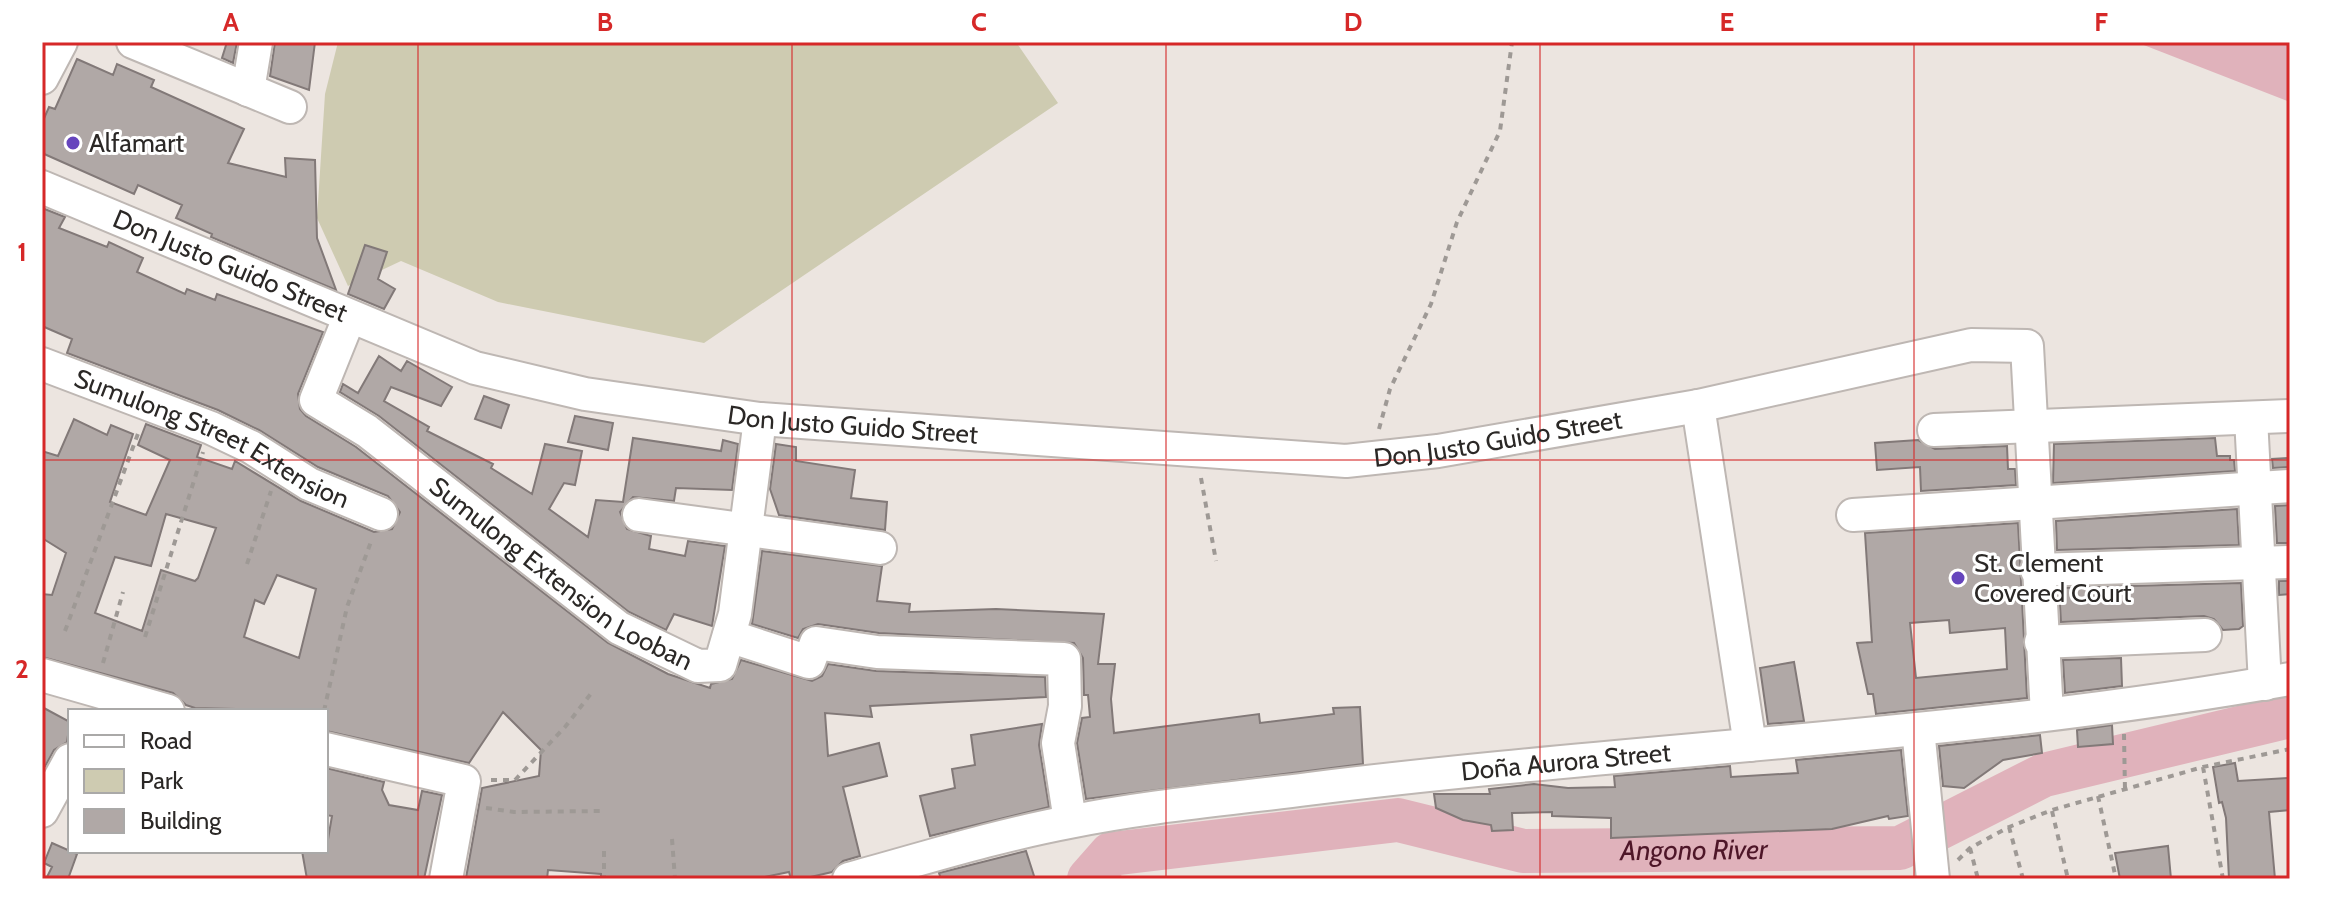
<svg xmlns="http://www.w3.org/2000/svg" width="2332" height="921" viewBox="0 0 2332 921" font-family="Cabin,sans-serif">
<rect width="100%" height="100%" fill="#ece5e0"/>
<path fill="#cecbb1" d="M338 42H1016L1058 103 704 343 498 302 401 261 348 286 317 218 325 94Z"/>
<path fill="#e0b2bb" d="M2136 42H2290V102Z"/>
<g fill="none" stroke-linecap="round" stroke-linejoin="round">
<path stroke="#e0b2bb" stroke-width="44" id="s1" d="M1089 879 1111 854 1398 820 1523 851 1900 848 2044 775 2290 716"/>
</g>
<path fill="#b0a8a6" stroke="#827978" stroke-width="2" fill-rule="evenodd" d="M227 42H237L233 63 222 58Z
M275 42H315L309 90 270 76Z
M77 59 113 75 117 64 154 80 151 87 244 129 228 163 286 177 285 158 315 160 317 238 336 290 211 237 212 234 176 218 182 205 138 185 134 194 42 153V123L49 107 55 109Z
M42 208 65 217 59 228 107 247 109 242 143 258 137 272 185 294 187 289 215 300 217 294 323 332 298 394 300 409 306 416 356 447 608 643 668 674 710 688 711 684 732 679 741 660 812 681 822 676 828 664 876 671 1045 677 1046 697 870 706 872 717 825 713 828 756 879 743 887 776 843 787 860 856 843 861 832 872 802 879H791L789 872 755 879H601V874L548 870 547 879 466 878 482 788 539 776 541 750 503 712 469 763 326 731V711L195 708 186 705 173 693 42 657V594L52 595 66 553 42 538V451L58 456 74 419 107 435 111 425 133 434 110 502 146 515 170 460 138 445 146 424 201 445 197 457 232 469 235 461 301 501 374 532 392 529 400 512 388 496 318 467 259 430 218 410 67 353 72 339 42 326ZM166 514 216 528 198 578 195 581 161 570 142 631 95 613 115 557 151 566ZM277 575 316 589 299 658 244 637 255 600 264 604Z
M365 245 387 252 378 279 395 289 384 309 348 294Z
M379 356 401 371 407 361 452 387 441 406 391 387 384 401 429 427 427 431 493 464 491 468 532 494 545 444 582 451 575 485 564 483 549 509 588 537 596 500 623 502 633 438 721 451 723 440 738 444 732 490 676 488 674 501 633 497 620 512 627 529 651 536 649 549 685 556 688 541 725 546 712 626 674 614 666 630 629 612 379 416 340 392 343 384 358 393Z
M484 396 509 405 501 428 475 419Z
M575 416 613 423 608 450 568 442Z
M2215 438 2217 456H2230V460H2234L2235 471 2053 483 2054 444Z
M1918 440 1935 449 2007 446 2008 469H2015L2016 485 1921 491 1920 467 1877 470 1875 443Z
M776 444 796 447V461L855 470 851 498 887 502 885 530 779 515 770 489Z
M2290 458V467L2273 468 2272 459Z
M2290 505V543H2277L2275 506Z
M2237 509 2239 545 2057 550 2056 521Z
M2018 523 2027 698 1876 714 1873 694H1868L1857 643 1872 642 1865 533ZM1949 620 1950 633 2005 628 2007 669 1916 678 1910 623Z
M762 551 882 566 877 601 910 604 909 612 996 609 1104 614 1098 664H1115L1111 699 1114 733 1259 714 1260 723 1334 714 1333 708 1360 707 1363 764 1086 799 1077 743 1082 718 1090 717 1088 695H1084L1083 658 1074 643 879 633 818 624 803 629 798 638 752 624Z
M2279 581H2290V594L2279 595Z
M2241 583 2243 626 2239 629 2223 630 2214 619 2204 616 2061 622 2059 588Z
M2121 658 2122 686 2065 693 2063 660Z
M1794 662 1804 721 1768 724 1760 668Z
M42 707 70 722 67 742 54 750 42 772Z
M1042 724 1039 745 1049 807 930 836 920 796 955 788 952 769 975 765 971 735Z
M2112 725 2113 744 2078 747 2077 730Z
M2040 735 2042 753 2003 760 1964 788 1943 786 1939 746Z
M1901 750 1908 816 1889 819 1888 816 1832 829 1611 838V818L1552 816V812L1512 813 1513 830 1492 831 1491 825 1463 820 1436 808 1434 794H1490L1489 789 1534 784 1568 788 1615 787 1614 776 1730 766 1731 777 1798 773 1796 760Z
M2235 763 2238 781 2290 778V810L2269 812 2275 879H2229L2226 818 2222 802 2219 803 2213 767Z
M326 768 384 782 382 790 389 805 418 810 422 791 442 795 424 879H307L302 851H326L332 816 326 815Z
M52 843 77 854 68 879H46L52 867 44 863Z
M2168 846 2171 879H2120L2115 853Z
M1026 851 1035 879H941L939 873Z"/>
<g fill="none" stroke-linecap="round" stroke-linejoin="round">
<defs>
<g id="minor">
<path d="M133 42 290 107"/>
<path d="M42 78 61 42"/>
<path d="M248 90 256 42"/>
<path id="s2" d="M42 187 475 368 585 394 760 419 1346 461 1438 451 1698 406 1971 345 2027 346 2047 714"/>
<path id="s3" d="M349 318 316 400 367 431 619 628 698 666 720 665 735 614 760 419"/>
<path id="s4" d="M42 364 211 428 251 447 309 484 381 514"/>
<path d="M1698 406 1750 745"/>
<path d="M2251 418 2265 684"/>
<path d="M1934 430 2290 416"/>
<path d="M639 515 880 548"/>
<path d="M1853 515 2290 486"/>
<path d="M2037 570 2290 562"/>
<path d="M729 636 809 662 816 643 877 652 1064 659 1065 706 1058 743 1070 821"/>
<path d="M2041 642 2205 635"/>
<path d="M42 675 168 711"/>
<path d="M1918 729 1933 879"/>
<path d="M326 749 464 781 446 879"/>
<path d="M42 811 70 760"/>
<path id="s5" d="M849 879C922 859 995 836 1069 822 1147 806 1229 799 1308 789 1635 748 1966 737 2290 679"/>
</g>
</defs>
<use href="#minor" stroke="#beb7b3" stroke-width="36"/>
<path stroke="#9e9995" stroke-width="4" stroke-dasharray="6 6" stroke-linecap="butt" d="M1379 429 1390 389 1431 304 1457 222 1500 131 1512 42
M1201 478 1216 561
M247 564 271 491
M65 631 139 431
M145 637 203 452
M103 663 123 592
M324 711 347 607 372 539
M2124 734 2125 791
M2203 767 2223 879
M491 780H515L565 727 593 691
M2098 796 2116 879
M486 808 514 812 602 811
M2052 811 2068 879
M2009 827 2023 879
M672 839 675 879
M1970 848 1978 879
M604 851V879
M1958 860 1970 848 2009 827 2052 810 2203 767 2290 749"/>
<use href="#minor" stroke="#fff" stroke-width="32"/>
</g>
<path fill="none" stroke="#d62828" stroke-width="2" stroke-opacity="0.55" d="M418 42V879M792 42V879M1166 42V879M1540 42V879M1914 42V879M42 460H2290"/>
<g fill="#6645bd" stroke="#fff" stroke-width="3">
<circle cx="73" cy="143" r="8"/>
<circle cx="1958" cy="578" r="8"/>
</g>
<g text-anchor="middle" stroke-width="6" stroke-linejoin="round" paint-order="stroke">
<g font-size="26" fill="#2b2826" stroke="#fff" text-anchor="start">
<text x="89" y="152">Alfamart</text>
<text x="1974" y="572">St. Clement<tspan x="1974" dy="30">Covered Court</tspan></text>
</g>
<g font-size="26" fill="#2b2826" stroke="#fff">
<text dy="9" stroke="none"><textPath href="#s2" startOffset="204">Don Justo Guido Street</textPath></text>
<text dy="9" stroke="none"><textPath href="#s2" startOffset="852">Don Justo Guido Street</textPath></text>
<text dy="9" stroke="none"><textPath href="#s4" startOffset="186">Sumulong Street Extension</textPath></text>
<text dy="9" stroke="none"><textPath href="#s2" startOffset="1500">Don Justo Guido Street</textPath></text>
<text dy="9" stroke="none"><textPath href="#s3" startOffset="390">Sumulong Extension Looban</textPath></text>
<text dy="9" stroke="none"><textPath href="#s5" startOffset="728">Doña Aurora Street</textPath></text>
</g>
<g font-size="28" font-style="italic" fill="#4e1628" stroke="#fff">
<text dy="10" stroke="none"><textPath href="#s1" startOffset="622">Angono River</textPath></text>
</g>
</g>
<rect width="2332" height="921" fill="none" stroke="#ffffff" stroke-width="88"/>
<rect x="68" y="709" width="260" height="144" fill="#ffffff" stroke="#aaa9a8" stroke-width="2"/>
<rect x="84" y="735" width="40" height="12" fill="#ffffff" stroke="#aaa9a8" stroke-width="2"/>
<text x="140" y="749" font-size="24" fill="#2b2826">Road</text>
<rect x="84" y="769" width="40" height="24" fill="#cecbb1" stroke="#aaa9a8" stroke-width="2"/>
<text x="140" y="789" font-size="24" fill="#2b2826">Park</text>
<rect x="84" y="809" width="40" height="24" fill="#b0a8a6" stroke="#aaa9a8" stroke-width="2"/>
<text x="140" y="829" font-size="24" fill="#2b2826">Building</text>
<rect x="44" y="44" width="2244" height="833" fill="none" stroke="#d62828" stroke-width="3"/>
<g font-size="26" text-anchor="middle" font-weight="bold" fill="#d62828">
<text x="231" y="31">A</text>
<text x="605" y="31">B</text>
<text x="979" y="31">C</text>
<text x="1353" y="31">D</text>
<text x="1727" y="31">E</text>
<text x="2101" y="31">F</text>
<text x="22" y="261">1</text>
<text x="22" y="678">2</text>
</g>
</svg>
